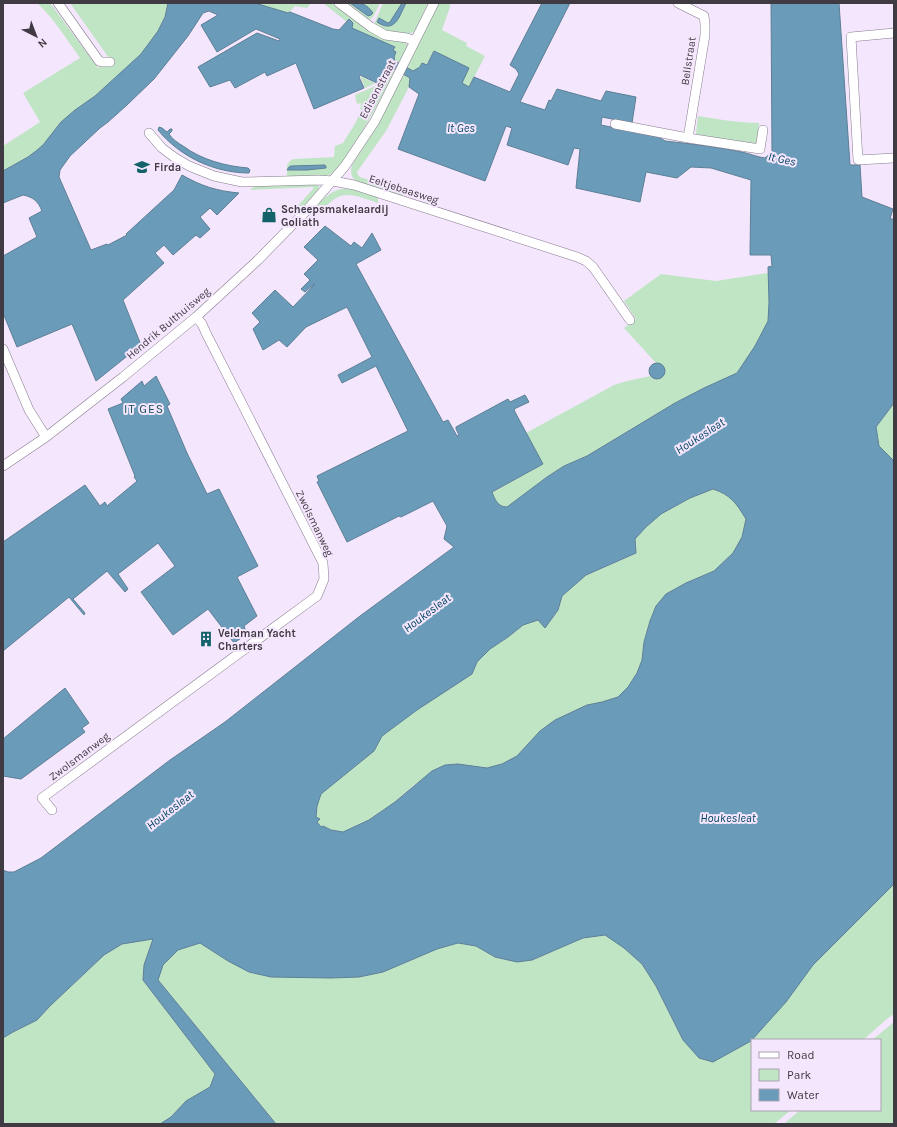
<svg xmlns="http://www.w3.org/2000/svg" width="897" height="1127" viewBox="0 0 897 1127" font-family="Karla,sans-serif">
<rect width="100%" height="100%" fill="#f4e6fc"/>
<path fill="#c0e5c5" d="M37 3H50L62 19 98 68 109 58 70 3H168L165 17 158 31 141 54 95 96 75 110 61 122 43 145 36 151 28 157 3 171V146L40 122 23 93 80 58C67 40 54 18 37 3Z
M255 3H311L307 8 295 6 288 14Z
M323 3H334L353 18 405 42 408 46 399 63 395 61 393 50 395 47 351 28 353 23 349 19 347 22Z
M345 3H350L368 16 370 9 362 3H380L373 17 369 20Z
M383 3H402L390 22 388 23 379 18 377 21 393 25 396 22 406 3H428L415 31C409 36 393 34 386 31 382 30 379 27 375 25V22Z
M438 3H450V7L442 30 467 43 466 46 485 56 469 87 461 83 469 68 434 51 426 65 420 67 413 71 407 68 432 17Z
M392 68 395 70C381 99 366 126 349 153 344 160 339 170 331 174 322 179 299 176 288 177L287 175V165L291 160 294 159 334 157 335 146 343 143C350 131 361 118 361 103L357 104 355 95 377 85 376 83 365 88 360 76 375 83H377L383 73 385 74 387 71Z
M403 75 410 78 409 87 386 131 357 172 358 175 360 177 406 192 404 195 400 196 356 181C351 177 350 172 352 165L380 121Z
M698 116C718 119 738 123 759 123L757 146 696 134Z
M257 184H318L319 188V190L300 210 297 211 295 209 313 189V187L250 190Z
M341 189C353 188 364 193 376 197L378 198V203C347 193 341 188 318 215L315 212V207C323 199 329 192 341 189Z
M768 273 769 302 768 321 755 346 737 373 704 388 675 403 587 456 564 466 547 477 507 507C498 507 495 500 491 493L543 464 526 433 614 385 627 381 665 373 664 367 656 363 624 328 636 319 624 301 661 274 716 281Z
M894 403V461L879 446 876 427Z
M713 489C731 495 736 503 746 518L742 537 733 553 714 571 686 583 666 594 656 606 650 621 644 642 642 660 637 673 628 687 618 697 602 702 587 705 555 720 540 731 517 756 502 764 487 768 458 764 445 765 414 785 395 802 369 820 343 832 331 830 323 826 321 827 317 822 316 817 317 806 321 794 374 751 382 736 417 710 472 674 477 662 490 649 508 637 523 625 538 620 545 628 558 610 562 596 586 575 636 553 635 539 646 527 661 514 690 498Z
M894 884V1014L888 1018 863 1040H752L786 1002 813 965Z
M605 935 624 948 642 964 656 986 683 1040 751 1041 752 1040V1110H791L774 1124H276L158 980 163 965 178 950 200 943 228 961 249 972 271 977H359L383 972 437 949 458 943 476 946 495 957 532 960 583 938Z
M153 939 144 965 143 980 215 1074 210 1087 186 1101 171 1117 160 1124H3V1038L13 1032 33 1022 104 955 122 944Z
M894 1022V1124H784L800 1110H880V1040H872Z"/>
<path fill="#6a9cba" stroke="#5d7f96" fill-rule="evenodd" d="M168 3H255L288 13 290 12 333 29 339 30 349 19 353 23 352 28 395 47 393 50 396 52 394 57 395 61 413 71 420 67 422 63 427 65 434 51 469 68 462 83 469 87 474 77 510 92 519 74 516 69 510 65 542 3H570L520 102 545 110 549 100 551 101 557 89 601 101 606 91 636 97 632 123 602 117 601 125 659 137 665 141C692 144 720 147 746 153 753 155 758 157 765 158L772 152 771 3H839L850 165H860L862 197 893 209 890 219H894V403L876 427 879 446 894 461V884L813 965 786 1002 751 1041 713 1062 699 1058 683 1040 656 986 642 964 624 948 605 935 583 938 532 960 517 962 495 957 476 946 458 943 437 949 383 972 359 977 331 978 271 977 249 972 228 961 200 943 178 950 163 965 158 980 276 1124H160L171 1117 186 1101 210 1087 215 1074 143 980 144 965 153 939 122 944 104 955 50 1006 37 1020 13 1032 3 1038V870L8 872H14L41 858 170 760 225 722 360 616 454 547 444 539 447 526 433 501 401 517 399 516 347 542 317 482 319 481 317 476 408 431 376 366 342 383 338 375 372 357 347 307 306 327 287 347 279 340 263 350 253 329 260 322 252 313 275 290 293 307 315 284H314L305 292 301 289 310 280 304 274 318 260 304 247 325 226 351 246 354 242 362 248 372 233 381 250 356 264 443 422 448 420 457 436 459 435 456 429V427L508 399 510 402 525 395 529 402 514 409 515 412 543 464 492 492C495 500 498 507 507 507L547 477 564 466 587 456 675 403 704 388 737 373 755 346 768 321 769 302 768 267 772 266 771 255H750L751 180 711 168 691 167 677 178 646 172 640 202 576 188 580 149 574 148 568 165 507 145 512 128 506 126 485 181 398 149 419 94 409 87 410 78 392 68 387 71 385 74 382 73 377 83 360 75 359 77 364 88 314 109 296 63 267 76 265 72 235 88 230 80 210 87 198 67 257 33 279 41 280 39 256 29 217 52 201 25 218 15 209 11 203 13 188 36 154 79 127 105 108 122 100 128 70 156 60 170 59 177 91 250 107 244 108 245 127 235 126 234 174 190 182 175C201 186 217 191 239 193L217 215 210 208 200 217 210 229 200 238 196 235 173 255 164 245 155 253 164 263 123 300 141 345 96 381 72 324 17 347 3 313V256L37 237 29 218 42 211C38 201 33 197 23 195L3 203V171L28 157 36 151 43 145 61 122 75 110 95 96 141 54 158 31 165 17ZM713 489C731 495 736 503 746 519L742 537 733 553 714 571 686 583 666 594 656 606 650 621 644 642 642 660 637 673 628 687 618 697 602 702 587 705 555 720 540 731 517 756 502 764 487 768 458 764 445 765 432 771 395 802 369 820 343 832 331 830 323 826 321 827 317 822 320 819 316 817 317 806 321 794 374 751 382 736 417 710 472 674 477 662 490 649 508 637 523 625 538 620 545 628 558 610 562 596 586 575 636 553 635 539 646 527 661 514 690 498Z
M350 3C361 3 366 3 373 13L371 15 368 16Z
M402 3H406C399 17 395 34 377 22L379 18 388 23 390 22Z
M159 127 162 128 167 132 170 129H172V131L169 134C172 139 178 143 183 146 202 160 225 166 248 168L250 170 249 173C215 173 180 157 158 130Z
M325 165 326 167V168L307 170H287L289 167 291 166Z
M649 371a8 8 0 1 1 16 0a8 8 0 1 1-16 0Z
M156 376 170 404 167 406 187 453 207 494 219 489 258 566 237 577 257 616 244 626 247 634 234 643 208 609 173 635 141 592 175 566 158 543 118 574 128 589 125 592 107 571 73 599 85 613 84 615 69 597 3 651V542L85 485 100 506 105 502 107 506 136 482 137 481 134 477 135 476 108 409 123 403 121 399 142 381 144 386Z
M65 688 89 723 82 728 85 732 21 779 3 776V739Z"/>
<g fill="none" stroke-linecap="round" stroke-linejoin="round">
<defs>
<path id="street" d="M58 3 99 61 102 62H110
M339 3 371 27 385 35 407 38 415 41
M678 3 704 16 705 24V35L688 138
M894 33 851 37 858 160 894 158
M615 124 688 138 760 149 763 130
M149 133 162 148 174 157 189 166 214 176 242 182 319 180 333 181 354 185 577 257 586 261 593 267 630 320
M3 349 29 410 46 437
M3 466 46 437 123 377 196 317 258 260 306 211 345 166 375 121 434 3
M52 810 42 798 317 596 324 579 323 563 206 333 202 324 196 317"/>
</defs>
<use href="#street" stroke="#867a8e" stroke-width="10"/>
<use href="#street" stroke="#fff" stroke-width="9"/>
</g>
<defs>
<symbol id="university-bare" viewBox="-9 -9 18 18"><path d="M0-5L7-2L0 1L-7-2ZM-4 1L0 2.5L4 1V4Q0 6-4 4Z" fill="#13626a" stroke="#f4e6fc" stroke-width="2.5" paint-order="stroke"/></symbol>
<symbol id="shop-bare" viewBox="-9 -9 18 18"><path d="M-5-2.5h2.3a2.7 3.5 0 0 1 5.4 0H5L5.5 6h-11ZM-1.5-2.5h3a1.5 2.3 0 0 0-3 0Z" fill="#13626a" stroke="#f4e6fc" stroke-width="2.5" paint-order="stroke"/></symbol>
<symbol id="building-bare" viewBox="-9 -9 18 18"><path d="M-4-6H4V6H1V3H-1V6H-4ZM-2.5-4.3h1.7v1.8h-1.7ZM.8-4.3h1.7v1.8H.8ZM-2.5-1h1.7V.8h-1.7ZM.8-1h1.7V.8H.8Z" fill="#13626a" stroke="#f4e6fc" stroke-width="2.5" paint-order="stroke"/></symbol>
</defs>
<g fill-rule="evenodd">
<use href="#university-bare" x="131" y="156" width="22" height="22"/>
<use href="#shop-bare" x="258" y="204" width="22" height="22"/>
<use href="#building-bare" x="195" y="628" width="22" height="22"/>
</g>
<g text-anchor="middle" stroke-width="4" stroke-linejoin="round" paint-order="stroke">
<g font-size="11" fill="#403a43" stroke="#f4e6fc">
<text transform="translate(688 61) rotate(-81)" y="4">Bellstraat</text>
<text transform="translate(377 89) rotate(-62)" y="4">Edisonstraat</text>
<text transform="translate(404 189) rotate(18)" y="4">Eeltjebaasweg</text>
<text transform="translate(168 323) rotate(-40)" y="4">Hendrik Bulthuisweg</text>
<text transform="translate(315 523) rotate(64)" y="4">Zwolsmanweg</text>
<text transform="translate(79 756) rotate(-37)" y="4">Zwolsmanweg</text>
</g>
<g font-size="11" font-weight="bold" fill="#403a43" stroke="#f4e6fc" text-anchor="start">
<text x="154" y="171">Firda</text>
<text x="281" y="213">Scheepsmakelaardij<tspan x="281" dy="13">Goliath</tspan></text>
<text x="218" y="637">Veldman Yacht<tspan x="218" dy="13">Charters</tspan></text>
</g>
<g font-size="12" font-style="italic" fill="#004463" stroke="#f4e6fc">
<text x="461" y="132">It Ges</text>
<text transform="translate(782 159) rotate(12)" y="4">It Ges</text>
<text transform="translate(700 436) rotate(-33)" y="4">Houkesleat</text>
<text transform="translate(427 613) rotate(-37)" y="4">Houkesleat</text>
<text transform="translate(170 810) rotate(-38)" y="4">Houkesleat</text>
<text x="728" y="822">Houkesleat</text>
</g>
<g font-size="12" letter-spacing="1" fill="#114e55" stroke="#f4e6fc">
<text x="144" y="413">IT GES</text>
</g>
</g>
<rect width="897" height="1127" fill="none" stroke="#403a43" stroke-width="8"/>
<rect x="751" y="1039" width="130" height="72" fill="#f4e6fc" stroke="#aca1b2"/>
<rect x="759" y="1052" width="20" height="6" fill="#ffffff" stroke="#aca1b2"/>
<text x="787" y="1059" font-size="12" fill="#403a43">Road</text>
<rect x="759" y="1069" width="20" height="12" fill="#c0e5c5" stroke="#aca1b2"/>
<text x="787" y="1079" font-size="12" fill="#403a43">Park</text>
<rect x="759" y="1089" width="20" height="12" fill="#6a9cba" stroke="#aca1b2"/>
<text x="787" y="1099" font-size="12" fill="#403a43">Water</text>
<g transform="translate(36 36) rotate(138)" stroke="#f4e6fc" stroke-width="3" paint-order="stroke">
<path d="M0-3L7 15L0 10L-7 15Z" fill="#403a43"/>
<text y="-6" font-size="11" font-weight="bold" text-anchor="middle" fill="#403a43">N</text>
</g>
</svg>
